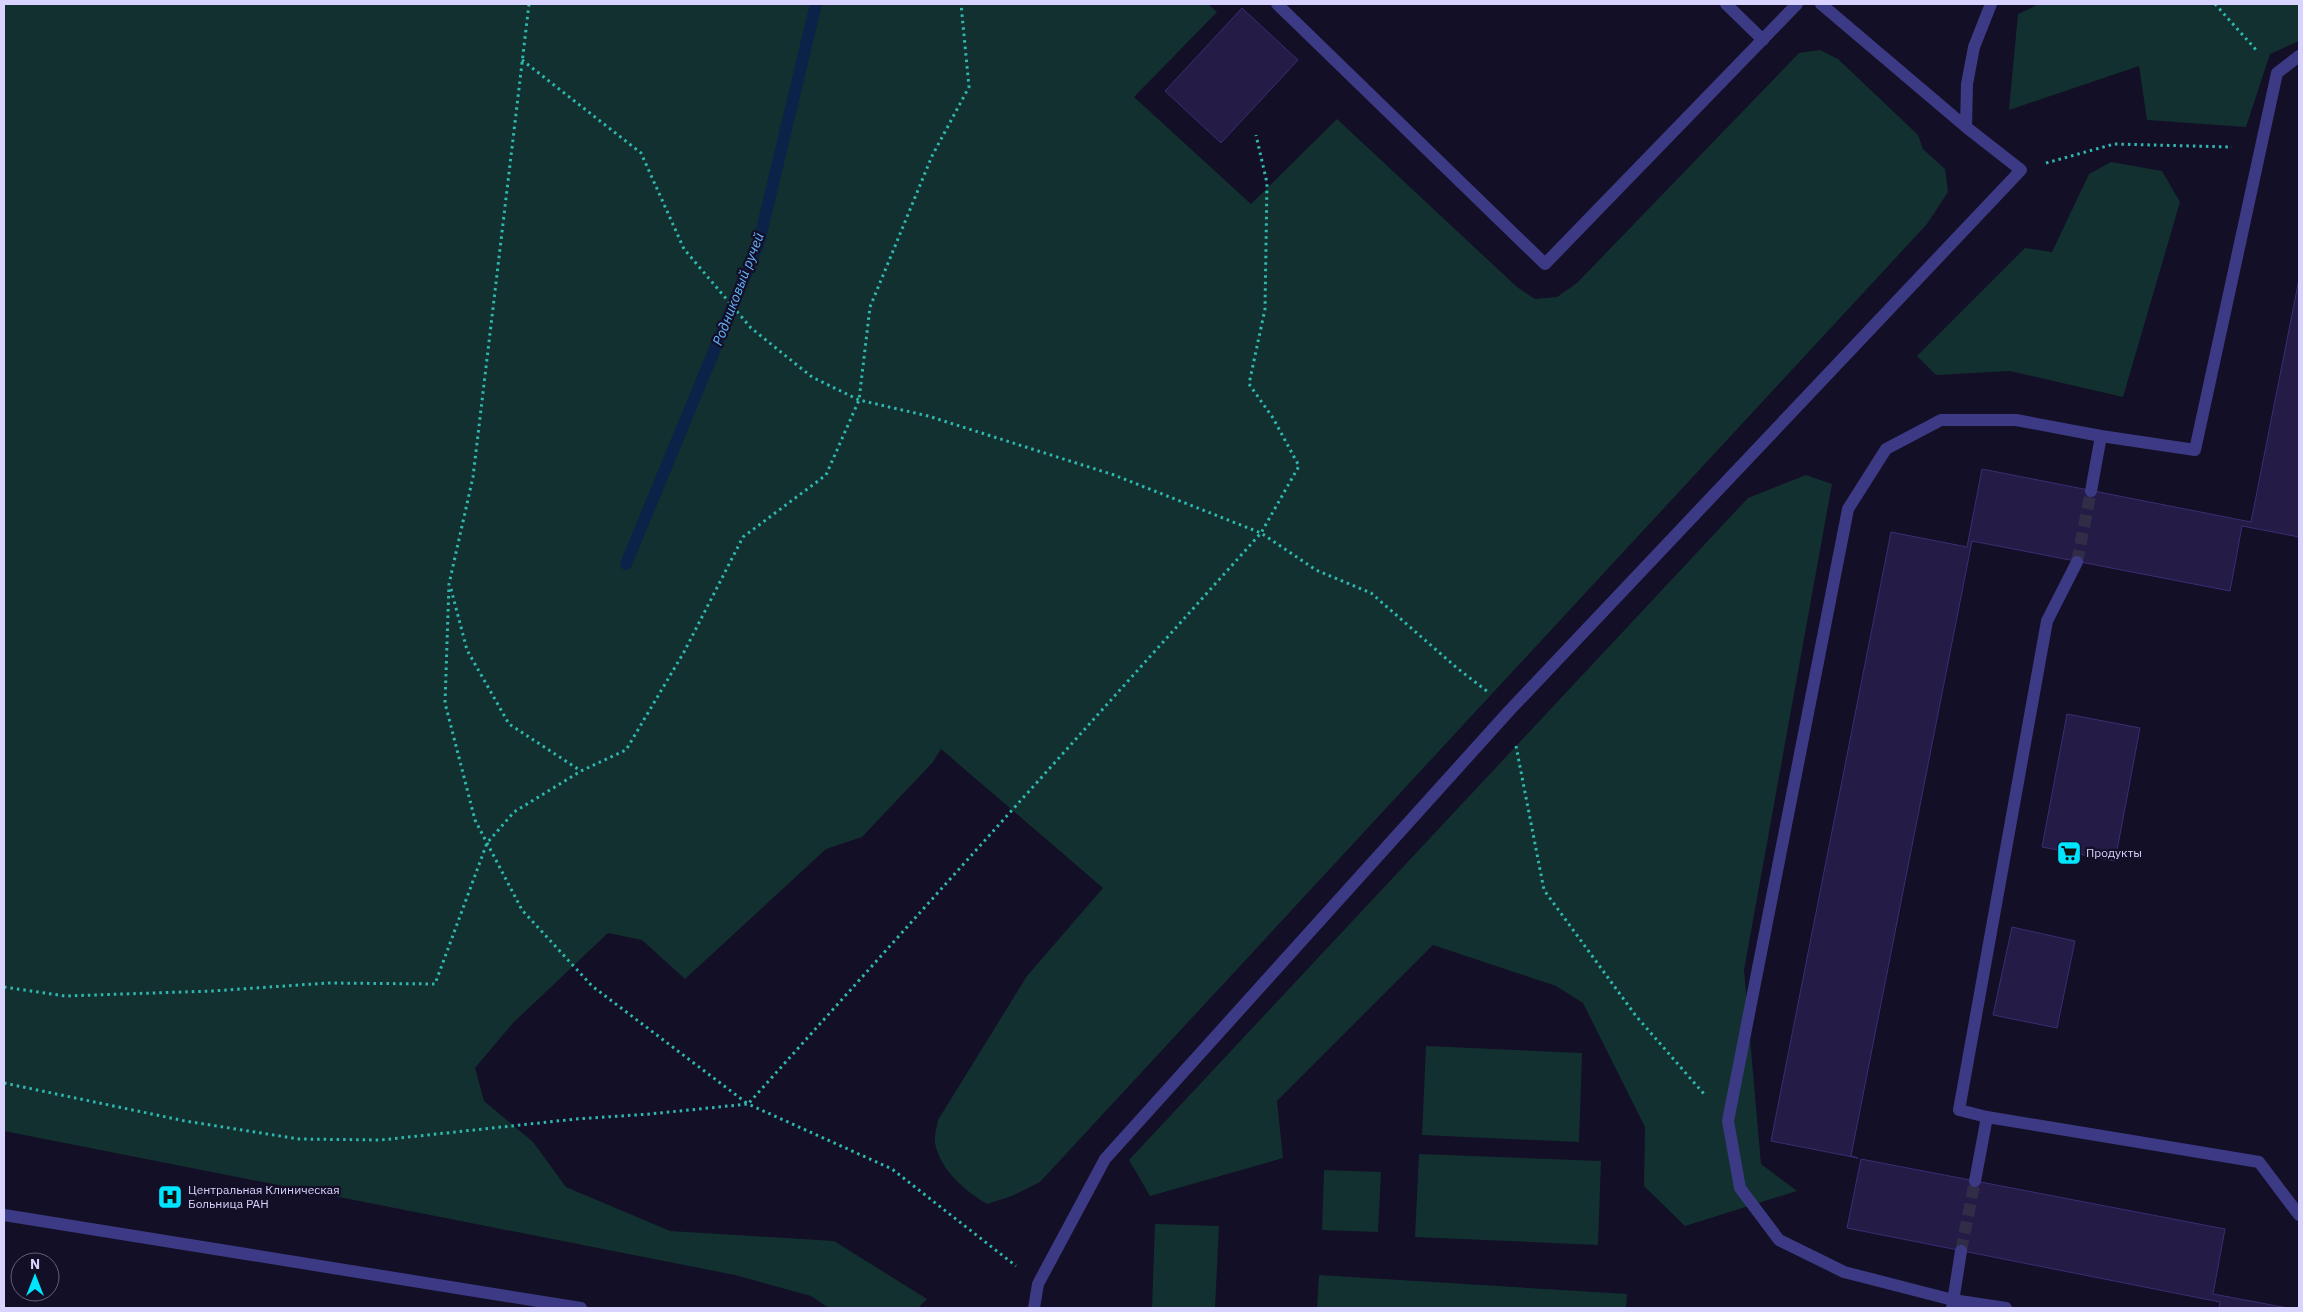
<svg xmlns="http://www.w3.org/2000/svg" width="2303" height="1312" viewBox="0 0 2303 1312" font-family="'IBM Plex Sans',sans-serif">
<rect width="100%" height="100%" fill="#130f26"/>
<path fill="#12302f" d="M4 4H1208L1217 12 1134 97 1251 204 1337 119 1517 287 1535 299 1557 297 1577 283 1799 53 1820 50 1838 59 1918 135 1923 149 1945 169 1948 192 1927 224 1040 1182 1012 1196 987 1204C965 1191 940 1170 935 1143 934 1136 937 1127 938 1120L1027 976 1103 888 941 749 933 762 862 837 826 849 685 979 642 940 608 933 513 1023 475 1068 484 1101 533 1142 566 1187 670 1231 834 1241 927 1299 918 1308H829L811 1296 735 1275 4 1131Z
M2039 4H2299V41L2270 54 2246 127 2147 120 2139 66 2009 110 2018 14Z
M2111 162 2162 171 2180 202 2123 397 2010 371 1936 375 1917 356 2025 248 2052 252 2089 174Z
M1806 475 1832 484 1744 970 1761 1164 1797 1191 1685 1226 1644 1186 1645 1127 1583 1003 1556 986 1433 945 1277 1101 1283 1158 1150 1196 1129 1160 1748 498Z
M1426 1046 1582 1053 1579 1142 1422 1135Z
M1419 1154 1601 1161 1598 1245 1415 1237Z
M1324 1170 1381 1172 1378 1232 1322 1230Z
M1155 1224 1219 1226 1215 1308H1152Z
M1319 1275 1627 1294 1626 1308H1317Z"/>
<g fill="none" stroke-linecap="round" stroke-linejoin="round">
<path stroke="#0c2248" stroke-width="12" d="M626 564 759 242 816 4"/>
</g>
<path fill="#241b47" stroke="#3b2d73" d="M1242 8 1298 60 1221 143 1165 91Z
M2299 279V537L2242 526 2230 591 1972 541 1851 1156 1858 1158 1771 1141 1891 532 1967 547 1982 469 2251 522Z
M2067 714 2140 728 2115 861 2042 847Z
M2012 927 2075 941 2057 1028 1993 1015Z
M1861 1159 2225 1229 2213 1294 2288 1308H2219L2220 1302 1847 1228Z"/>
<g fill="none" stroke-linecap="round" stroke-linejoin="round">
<path stroke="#312d47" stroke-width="12" stroke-dasharray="12 6" stroke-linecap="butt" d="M2077 562 2091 491
M1961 1251 1975 1181"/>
<path stroke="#2fb8b0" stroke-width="3" stroke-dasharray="2.5 4" stroke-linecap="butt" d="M529 4 473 477 449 584 445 703 475 820 522 910 592 986 748 1104 1261 533 1299 466 1273 418 1249 384 1265 309 1267 183 1256 135
M2215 4 2258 52
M522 60 641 153 684 249 751 328 812 377 859 400 928 416 1114 475 1261 533 1316 570 1371 593 1457 668 1488 692
M2046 163 2114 144 2232 147
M451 589 467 650 509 724 581 771
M1516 746 1544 890 1636 1016 1704 1094
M4 987 65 996 212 991 328 983 435 984 487 843 514 812 581 771 626 750 684 652 743 537 826 475 859 400 870 307 932 156 969 87 961 4
M4 1083 185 1121 299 1139 381 1140 576 1119 650 1114 748 1104 892 1169 1016 1266"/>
<path stroke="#3d3a85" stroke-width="12" d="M1277 4 1545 264 1797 4
M1726 4 1763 40
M1821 4 1966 127
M2091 491 2101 436
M1987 1117 2259 1162 2299 1215
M1975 1181 1987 1117 1959 1110 2047 621 2077 562
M4 1215 581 1308
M1034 1308 1038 1284 1105 1159 1509 711 2021 170 1966 127 1967 84 1974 47 1991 4
M1952 1308 1961 1251
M2006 1308 1953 1300 1844 1272 1779 1240 1740 1188 1728 1121 1848 509 1886 449 1941 420H2016L2101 436 2195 450 2277 73 2299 56"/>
</g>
<defs>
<symbol id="supermarket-square" viewBox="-11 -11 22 22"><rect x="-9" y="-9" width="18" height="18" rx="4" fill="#00e5ff" stroke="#130f26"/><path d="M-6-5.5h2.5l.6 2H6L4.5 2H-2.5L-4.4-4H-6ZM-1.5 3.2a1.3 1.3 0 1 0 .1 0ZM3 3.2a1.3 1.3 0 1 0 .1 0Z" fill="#111"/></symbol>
<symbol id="hospital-square" viewBox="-11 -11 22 22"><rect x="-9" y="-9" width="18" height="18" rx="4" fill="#00e5ff" stroke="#130f26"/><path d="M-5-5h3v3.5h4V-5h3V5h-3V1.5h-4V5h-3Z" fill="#111"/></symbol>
</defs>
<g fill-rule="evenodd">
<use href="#supermarket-square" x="2055" y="839" width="28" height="28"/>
<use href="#hospital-square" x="156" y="1183" width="28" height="28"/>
</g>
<g text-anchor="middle" stroke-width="4.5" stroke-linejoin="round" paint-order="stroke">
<g font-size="12" fill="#d9d4ff" stroke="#130f26" text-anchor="start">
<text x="2086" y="857">Продукты</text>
<text x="188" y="1194">Центральная Клиническая<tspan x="188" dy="14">Больница РАН</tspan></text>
</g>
<g font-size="14" font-style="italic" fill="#62b6ff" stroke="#130f26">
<text transform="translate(738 289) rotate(-69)" y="5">Родниковый ручей</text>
</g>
</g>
<rect width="2303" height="1312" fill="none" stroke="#d9d4ff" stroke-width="10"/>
<g transform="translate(35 1277)"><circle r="24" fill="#130f26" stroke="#625e7d"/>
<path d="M0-4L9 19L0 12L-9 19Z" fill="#00e5ff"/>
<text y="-8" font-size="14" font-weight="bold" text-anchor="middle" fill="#d9d4ff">N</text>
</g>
</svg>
